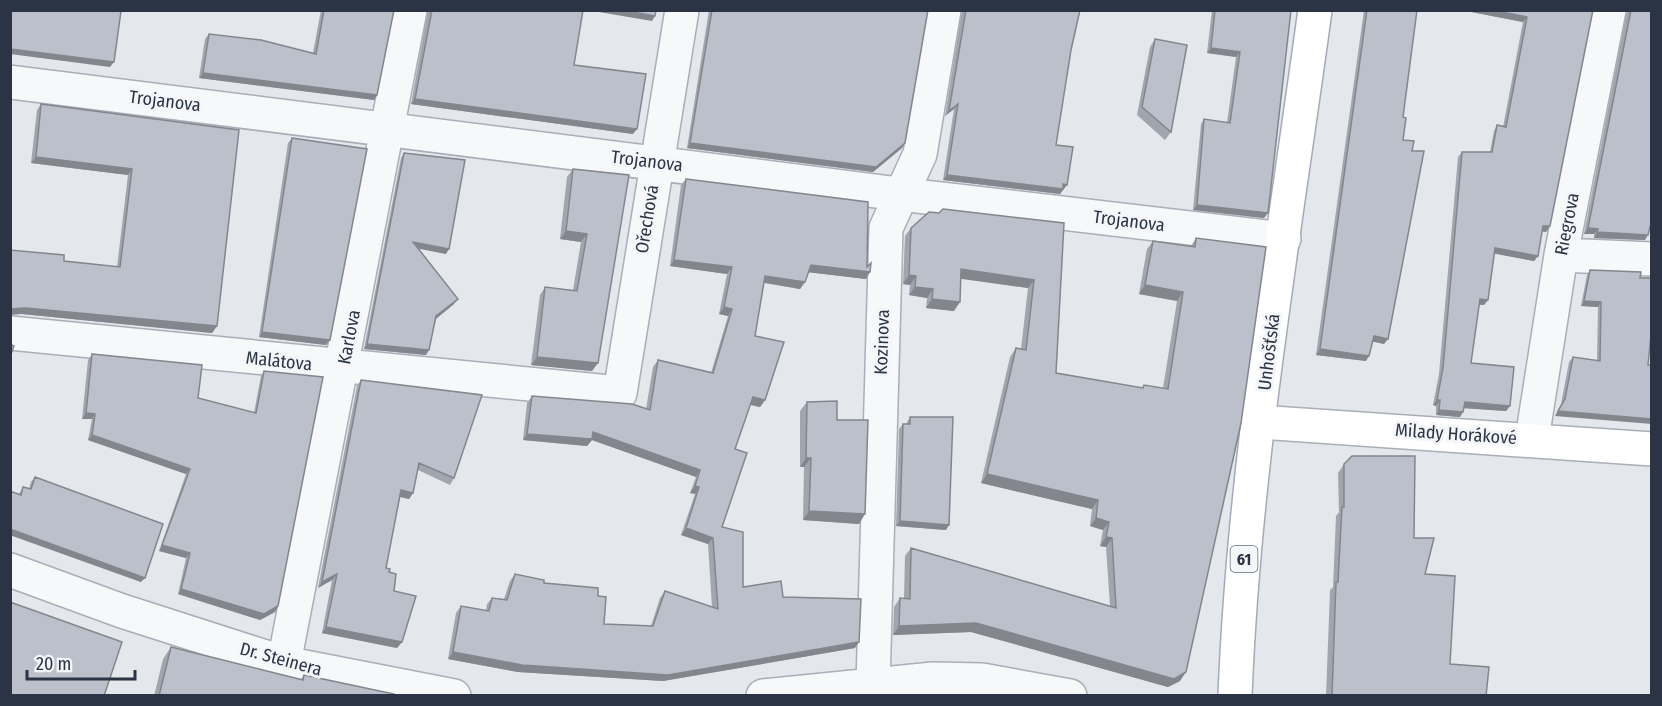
<svg xmlns="http://www.w3.org/2000/svg" width="1662" height="706" viewBox="0 0 1662 706" font-family="'Fira Sans Condensed',sans-serif">
<rect width="100%" height="100%" fill="#e4e7ec"/>
<g fill="none" stroke-linecap="round" stroke-linejoin="round">
<defs>
<path id="minor" d="M10 82 899 194 1284 239
M1561 255 1652 259
M10 333 620 393 682 10
M1532 439 1561 255 1609 10
M10 570 122 611 284 663 454 696
M284 663 410 10
M873 684 886 228 920 154 944 10
M763 696 933 679 982 680 1070 696"/>
<path id="secondary" d="M1259 422 1652 449"/>
<path id="primary" d="M1235 696C1244 466 1284 238 1315 10"/>
</defs>
<use href="#minor" stroke="#a9aeb7" stroke-width="36"/>
<use href="#secondary" stroke="#a9aeb7" stroke-width="36"/>
<use href="#primary" stroke="#a3abb8" stroke-width="36"/>
<use href="#minor" stroke="#f7f8fa" stroke-width="33"/>
<use href="#secondary" stroke="#fff" stroke-width="33"/>
<use href="#primary" stroke="#fff" stroke-width="33"/>
</g>
<path fill="#a1a5ae" d="M321 10H394L377 95 374 100 199 78 205 39 209 34 313 53Z
M428 10H583L574 65 633 134 411 104Z
M709 10H928L902 148 873 172 687 148Z
M962 10H1080L1071 50 1056 145 1064 190 1063 189 1060 194 943 180 954 109 945 116Z
M1212 10H1291L1264 218 1193 210 1201 124 1204 119 1227 123 1236 57 1207 53Z
M1364 10H1417L1403 117V140L1384 344 1372 341 1366 361 1316 355Z
M1461 10H1593L1550 226 1546 232 1542 231 1538 256 1534 261 1494 253 1488 300 1484 305H1479L1471 363 1510 406 1506 411 1464 408 1463 412 1460 417 1436 415V406L1433 405 1439 374 1458 157 1462 152H1490L1494 131 1497 125 1503 127 1523 22Z
M1627 10H1652L1645 240 1594 238V234H1584Z
M1155 39 1171 132 1165 140 1137 115 1150 47Z
M41 104 239 130 217 326 212 333 22 314 64 261 117 267 128 175 31 163 37 110Z
M292 138 330 340 326 345 259 337 288 143Z
M404 153 446 254 419 248 454 304 436 319 426 355 364 349 401 158Z
M573 169 629 175 592 371 531 365 540 295 545 287 573 290 581 242 560 239 567 177Z
M686 179 866 279 808 272 805 282 800 289 764 283 755 336 765 400 760 407 750 405 735 449 722 527 743 587 783 597 855 648 663 681 518 672 448 659 456 613 461 606 486 611 487 604 492 598 504 599 510 581 515 574 544 583 598 596 604 624 651 626 660 598 665 591 712 607 708 544 681 535 695 494 690 493 696 477 592 440 587 446 523 440 527 403 532 396 646 409 653 367 658 360 711 373 728 316 719 314 727 274 670 266 681 185Z
M1064 223 1056 373 1142 388 1144 385 1163 388 1177 301 1139 294 1147 249 1153 241 1191 246 1196 238 1180 681 1168 687 971 632 893 635 894 607 900 598H904L905 556 911 548 1110 606 1106 547 1100 546 1103 530 1090 526 1092 509 981 483 1010 357 1016 348 1021 349 1028 288 961 278 954 311 926 308 927 298 909 295 910 285 903 284 905 236 911 228Z
M1590 270 1640 278 1652 325 1555 416 1561 404 1569 362 1573 357 1597 360 1598 307 1581 306 1587 275Z
M92 354 198 398 254 413 261 376 264 371 278 606 275 612 260 620 178 594 186 558 159 551 186 474 88 440 92 419H82L88 360Z
M361 380 454 478 450 485 418 470 413 493 409 499 400 497 386 568 389 572 394 591 402 642 397 648 322 633 332 580 318 588 357 386Z
M807 402 837 420 859 524 803 520 804 467H800V411Z
M910 417 946 530 896 526 899 429 903 424H907V422Z
M1344 464 1414 538 1450 664 1486 696H1326L1330 590 1333 587 1336 516 1339 512 1338 473Z
M35 477 141 582 10 535V491L19 494 23 487 29 489 31 482Z
M171 647 300 680 304 675 393 696H154L163 659Z"/>
<path fill="#83868d" d="M587 10H622L655 16 652 21Z
M1461 10H1492L1527 17 1523 22Z
M1211 48 1240 52 1236 57 1207 53Z
M10 49 114 62 110 67 10 54Z
M203 73 377 95 374 100 199 78Z
M415 99 637 129 633 134 411 104Z
M958 104 954 109 945 116 949 111Z
M690 143H905L902 148 873 172 687 148Z
M36 157 132 169 128 175 31 163Z
M947 175 1067 185 1060 194 943 180Z
M1197 205 1268 213 1264 218 1193 210Z
M1543 226H1550L1546 232 1539 231Z
M1588 228 1598 229 1594 234H1584Z
M566 231 587 234 581 242 560 239Z
M1597 232 1648 235 1645 240 1594 238Z
M413 242 449 249 446 254 410 247Z
M1495 248 1538 256 1534 261 1491 253Z
M674 260 732 267 727 274 670 266Z
M811 265 870 272 866 279 806 272Z
M961 269 1034 280 1028 288 955 278Z
M909 275 916 276 910 285 903 284Z
M765 276 805 282 800 289 760 282Z
M1145 285 1183 292 1177 301 1139 294Z
M915 287 933 289 927 298 909 295Z
M458 299 454 304 433 321 436 316Z
M932 299 960 302 954 311 926 308Z
M1480 299 1488 300 1484 305 1477 304Z
M1584 301 1601 302 1598 307 1581 306Z
M724 307 732 309 728 316 719 314Z
M26 308 217 326 212 333 22 314 10 315V309Z
M262 332 330 340 326 345 259 337Z
M1374 336 1388 339 1384 344 1370 341Z
M367 344 429 350 426 355 364 349Z
M1320 349 1369 356 1366 361 1316 355Z
M537 357 598 363 592 371 531 365Z
M753 397 765 400 760 407 748 404Z
M1437 400H1440L1436 406 1433 405Z
M1465 402 1510 406 1506 411 1461 408Z
M1439 410 1463 412 1460 417 1436 415Z
M1558 411 1652 419V424L1555 416Z
M86 413 95 414 92 419H82Z
M593 432 700 470 696 477 592 440 587 446 523 440 527 434Z
M92 435 190 469 186 474 88 440Z
M806 458H811L804 467H800Z
M987 474 1098 500 1092 509 981 483Z
M695 486 699 487 695 494 690 493Z
M401 490 413 493 409 499 397 496Z
M809 511 865 514 859 524 803 520Z
M1096 518 1109 522 1103 530 1090 526Z
M900 521 949 525 946 530 896 526Z
M686 528 713 538 708 544 681 535Z
M10 529 145 578 141 582 10 535Z
M1106 537 1112 538 1106 547 1100 546Z
M162 545 190 553 186 558 159 551Z
M337 574 332 580 318 588 322 582Z
M181 589 278 606 275 612 260 620 178 594Z
M976 623 1186 672 1180 681 1168 687 971 632 893 635 899 626Z
M326 627 402 642 397 648 322 633Z
M859 642 855 648 663 681 518 672 448 659 453 652Z"/>
<path fill="#bbc0ca" stroke="#83868d" stroke-width="1.5" d="M10 10 121 11 114 62 10 49Z
M324 10H394L377 95 203 73 209 34 261 40 316 54Z
M432 10H583L574 65 646 74 637 129 415 99Z
M622 10H656L655 16Z
M712 10H928L905 143 876 167 690 143Z
M966 10H1080L1071 50 1056 145 1073 147 1067 185 1063 184V189L947 175 958 104 949 111Z
M1215 10H1291L1268 213 1197 205 1204 119 1230 123 1240 52 1211 48Z
M1367 10H1417L1403 117 1406 118 1403 140 1414 141 1412 151H1424L1388 339 1374 336 1369 356 1320 349Z
M1492 10H1593L1550 226H1543L1538 256 1495 248 1488 300 1480 299 1471 363 1514 367 1510 406 1465 402 1463 412 1439 410 1440 400H1437L1443 368 1462 152H1492L1497 125 1506 127 1527 17Z
M1631 10H1652V219L1648 235 1597 232 1598 229 1588 228Z
M1155 39 1187 45 1171 132 1142 107Z
M41 104 239 130 217 326 26 308 10 309V250L64 255V261L120 267 132 169 36 157Z
M292 138 367 149 330 340 262 332Z
M404 153 465 160 449 249 413 242 458 299 436 316 429 350 367 344Z
M573 169 629 175 598 363 537 357 545 287 577 291 587 234 566 231Z
M686 179 868 202 867 267 871 263 870 272 811 265 805 282 765 276 755 336 784 342 765 400 753 397 735 449 747 453 722 527 743 532V587L781 581 783 597 861 599 859 642 668 675 522 665 453 652 461 606 489 611 492 598 507 600 515 574 544 580V583L598 588V596L606 597 604 624 653 626 665 591 718 609 713 538 686 528 699 487 695 486 700 470 593 432 592 439 527 434 532 396 632 404 650 410 658 360 713 373 732 309 724 307 732 267 674 260Z
M943 209 1064 223 1056 373 1143 388 1144 385 1168 389 1183 292 1145 285 1153 241 1195 247 1196 238 1266 247 1241 423 1186 672 1174 679 976 623 899 626 900 598 910 599 911 548 1116 608 1112 538 1106 537 1109 522 1096 518 1098 500 987 474 1016 348 1026 350 1034 280 961 269 960 302 932 299 933 289 915 287 916 276 909 275 911 228 929 212 939 213Z
M1590 270 1641 272 1640 278H1652V325L1648 365H1652V419L1558 411 1565 399 1573 357 1600 361 1601 302 1584 301Z
M10 344 14 346 10 357Z
M92 354 202 365 198 398 256 413 264 371 323 377 278 606 264 614 181 589 190 553 162 545 190 469 92 435 95 414 86 413Z
M361 380 482 395 454 478 419 463 413 493 401 490 386 568 390 569 389 572 396 574 394 591 416 596 402 642 326 627 337 574 322 582Z
M837 401V420H868L865 514 809 511 811 458H806L807 402Z
M910 417H953L949 525 900 521 903 424H910Z
M1352 456H1415L1414 538H1434L1425 574 1455 576 1450 664 1489 667 1486 696H1332L1336 582H1338L1342 507H1344V464Z
M35 477 163 524 145 578 10 529V491L21 495 23 487 31 489Z
M10 602 122 642 104 696H10Z
M171 647 303 680 304 675 394 694 393 696H159Z"/>
<g text-anchor="middle" stroke-width="6" stroke-linejoin="round" paint-order="stroke">
<rect fill="#f4f6f9" stroke="#676e7b" stroke-width="1.5" x="1230.5" y="546" width="27" height="26" rx="4.5"/>
<g font-size="16" font-weight="bold" fill="#2b3445">
<text x="1244" y="565">61</text>
</g>
<g font-size="18" fill="#2b3445" stroke="#f4f6f9">
<text transform="translate(165 101) rotate(7)" y="6">Trojanova</text>
<text transform="translate(647 161) rotate(7)" y="6">Trojanova</text>
<text transform="translate(647 219) rotate(-81)" y="6">Ořechová</text>
<text transform="translate(1129 221) rotate(7)" y="6">Trojanova</text>
<text transform="translate(1567 224) rotate(-79)" y="6">Riegrova</text>
<text transform="translate(349 337) rotate(-79)" y="6">Karlova</text>
<text transform="translate(882 342) rotate(-88)" y="6">Kozinova</text>
<text transform="translate(1269 352) rotate(-83)" y="6">Unhošťská</text>
<text transform="translate(279 361) rotate(6)" y="6">Malátova</text>
<text transform="translate(1456 434) rotate(4)" y="6">Milady Horákové</text>
<text transform="translate(281 659) rotate(15)" y="6">Dr. Steinera</text>
</g>
</g>
<rect width="1662" height="706" fill="none" stroke="#2b3445" stroke-width="24"/>
<path d="M27 670v9h108v-9" fill="none" stroke="#2b3445" stroke-width="3"/>
<text x="36" y="670" font-size="18" fill="#2b3445" stroke="#f4f6f9" stroke-width="4.5" paint-order="stroke">20 m</text>
</svg>
